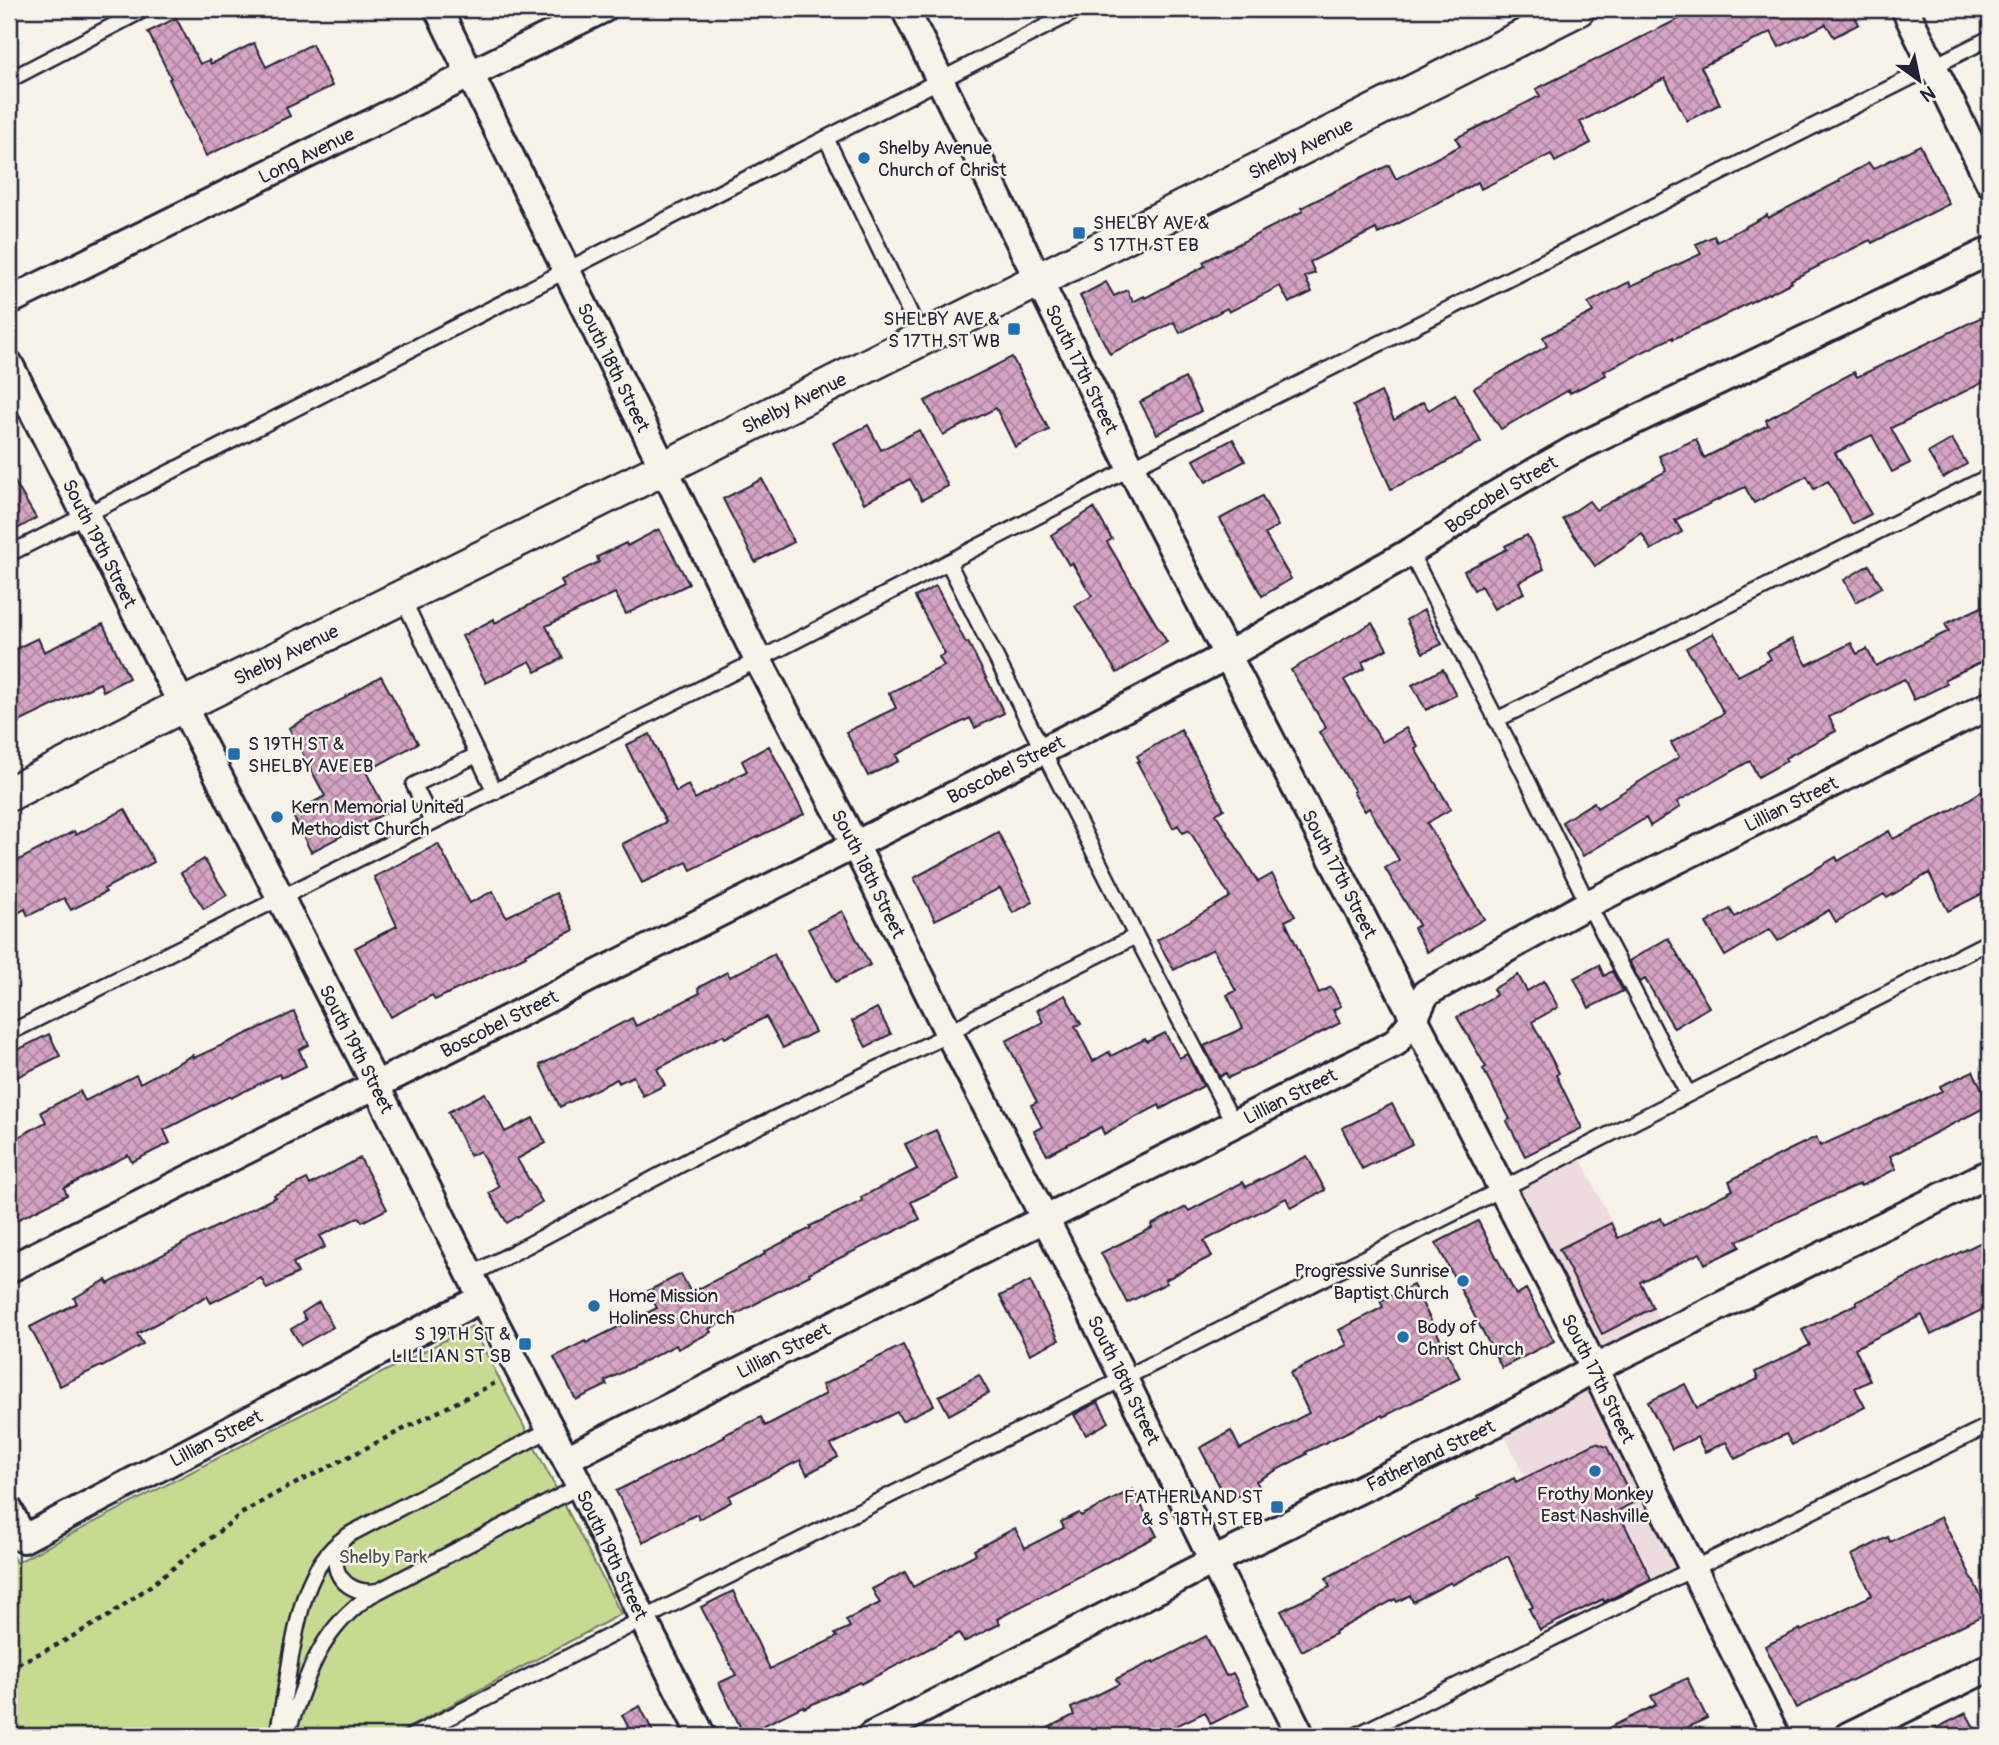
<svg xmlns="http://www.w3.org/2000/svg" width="1999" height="1745" viewBox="0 0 1999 1745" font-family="Pangolin,sans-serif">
<defs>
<pattern id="building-cross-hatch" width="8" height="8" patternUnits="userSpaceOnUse" patternTransform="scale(1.75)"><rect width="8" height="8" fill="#d5a4c2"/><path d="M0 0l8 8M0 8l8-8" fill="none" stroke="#ac859f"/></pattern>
</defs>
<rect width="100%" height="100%" fill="#f7f3e8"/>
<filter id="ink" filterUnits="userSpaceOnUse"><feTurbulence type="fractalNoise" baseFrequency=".0143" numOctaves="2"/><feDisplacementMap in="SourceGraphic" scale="14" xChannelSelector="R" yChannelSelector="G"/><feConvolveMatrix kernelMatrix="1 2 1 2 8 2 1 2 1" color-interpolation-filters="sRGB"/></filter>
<g filter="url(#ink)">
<path fill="#eddbdd" d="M1577 1151 1666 1334 1595 1368 1694 1568 1594 1618 1498 1422 1594 1368 1502 1189Z"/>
<path fill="#c7db90" stroke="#747e66" stroke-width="2" d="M472 1326 621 1614 393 1736H9V1549L16 1563Z"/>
<path fill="url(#building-cross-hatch)" stroke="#22223b" stroke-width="2" d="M1699 9H1857L1852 11 1859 24 1834 37 1826 24 1779 47 1771 32 1701 67 1720 104 1687 121 1665 78 1580 122 1591 143 1555 162 1551 154 1481 189 1478 182 1378 234 1376 229 1310 262 1315 273 1305 277 1312 292 1289 303 1280 286 1229 312 1227 308 1180 333 1174 322 1110 354 1080 296 1106 282 1114 296 1127 290 1133 302 1144 296 1145 298 1205 266 1203 262 1303 211 1301 208 1353 182 1389 165 1396 179 1460 146 1456 138 1540 96 1536 89Z
M176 18 200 64 209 60 211 64 254 43 266 67 312 44 332 86 286 108 290 116 206 156 169 79 171 78 148 32Z
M1920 145 1949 204 1872 243 1870 240 1791 280 1792 282 1769 294 1768 293 1716 320 1673 339V337L1604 371 1606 375 1570 393 1569 390 1501 429 1474 388 1547 346 1543 337 1593 312 1588 303 1629 282 1631 286 1701 254 1696 244 1714 236 1717 242 1767 215 1768 218 1840 181 1839 179 1869 163 1873 169Z
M1990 313V379L1891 428 1910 463 1892 472 1872 435 1835 453 1871 514 1852 524 1828 481 1814 489 1807 476 1754 503 1745 487 1675 520 1682 532 1651 550 1642 534 1595 566 1563 519 1589 501 1596 510 1666 471 1659 456 1696 439 1704 458 1768 425 1766 420 1854 372 1857 377Z
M1012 357 1049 430 1015 447 996 408 943 435 925 401Z
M1185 378 1201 411 1157 434 1140 402Z
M1381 392 1394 420 1423 402 1429 410 1455 394 1481 442 1439 466 1391 489 1353 406Z
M868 425 881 450 919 430 948 486 922 500 910 479 864 503 833 443Z
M1233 439 1245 461 1206 482 1194 460Z
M1952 439 1967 464 1943 478 1928 453Z
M9 472 36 518 9 534Z
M762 479 794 542 755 562 723 499Z
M1262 496 1278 526 1265 534 1291 579 1262 596 1220 519Z
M1094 508 1112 539 1107 542 1167 642 1117 673 1075 606 1092 596 1072 563 1069 565 1051 535Z
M659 529 689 584 626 614 615 593 546 626 563 658 536 672 530 661 486 683 462 636 494 619 495 623 564 587 561 580 599 562 597 557 626 543 627 546Z
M1527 535 1544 569 1519 582 1524 593 1494 609 1481 586 1474 590 1464 571 1507 549 1505 546Z
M1869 565 1882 587 1856 602 1844 580Z
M936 586 966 643 968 642 1004 713 975 728 970 718 896 755 899 761 868 776 846 732 896 708 889 693 944 666 939 657 945 654 915 597Z
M1990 603V658L1945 679 1947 684 1914 700 1904 679 1829 717 1836 731 1785 758 1787 761 1758 777 1750 761 1677 802 1680 807 1650 826 1646 818 1583 856 1562 822 1594 802 1597 808 1679 757 1671 743 1724 713 1702 673 1686 648 1713 633 1738 676 1771 659 1767 652 1792 639 1807 665 1851 643 1857 654 1867 649 1876 666 1949 631 1945 624Z
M1424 610 1442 644 1423 653 1406 620Z
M1372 623 1387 649 1362 662 1365 668 1344 680 1382 742 1406 728 1418 747 1415 749 1451 809 1427 823 1484 919 1427 952 1414 928 1419 925 1385 868 1399 860 1369 808 1365 811 1353 792 1355 791 1319 732 1326 728 1291 670Z
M103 624 129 678 103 691 100 683 9 727V652L38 638 44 652Z
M1443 669 1456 695 1426 710 1412 685Z
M381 676 418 743 366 772 387 812 311 852 292 814 325 796 289 728 345 698V697Z
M1181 730 1224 809 1216 814 1258 882 1272 874 1295 916 1285 921 1319 993 1331 987 1341 1006 1333 1010 1340 1023 1277 1055 1228 1078 1226 1073 1220 1077 1204 1046 1243 1028 1227 995 1236 991 1213 949 1174 970 1157 940 1230 897 1189 830 1183 833 1178 825 1173 828 1137 762 1140 761 1137 756Z
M650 734 676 792 688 785 695 799 747 771 742 761 769 746 804 814 691 870 687 862 642 883 622 844 666 822 639 770H638L626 745Z
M1990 786V890L1948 911 1929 873 1887 898 1884 894 1836 922 1829 910 1778 941 1770 929 1725 956 1706 923 1730 909 1735 917 1836 857 1838 861 1889 831 1893 839 1950 811Z
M125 809 154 862 104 889 106 892 71 910 64 898 28 916 25 909 9 918V865L74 831 76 835Z
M998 832 1033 902 1013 913 1000 888 935 920 914 878Z
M438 844 470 903 493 891 506 917 556 893 574 930 525 954 526 956 435 1000 432 995 391 1017 355 948 397 926 374 877Z
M204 859 227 895 204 909 181 873Z
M842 911 870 965 836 982 808 929Z
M1668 938 1709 1007 1674 1028 1645 979 1640 982 1629 961Z
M774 954 815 1032 783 1048 766 1017 725 1038 723 1035 657 1069 665 1085 643 1096 633 1076 619 1083 617 1079 560 1107 540 1065 632 1018 636 1026 700 993 698 988 727 972 730 977Z
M1599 965 1604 976 1612 971 1623 991 1589 1008 1574 978Z
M1518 975 1527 991 1544 981 1558 1007 1532 1022 1559 1073 1556 1075 1582 1128 1525 1156 1507 1121 1510 1119 1483 1069 1486 1067 1457 1017 1496 995 1493 989Z
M1065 995 1081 1024 1075 1026 1093 1061 1109 1052 1111 1056 1145 1039 1147 1042 1165 1033 1179 1058 1187 1054 1203 1086 1161 1109 1159 1105 1104 1134 1101 1127 1047 1155 1034 1131 1042 1127 1031 1105 1037 1102 1006 1041 1043 1022 1037 1010Z
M877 1008 891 1034 866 1047 852 1021Z
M294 1012 309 1045 299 1050 306 1066 281 1078 279 1074 231 1098 230 1096 164 1130 170 1143 132 1162 128 1155 64 1188 67 1195 9 1224V1142L46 1122 41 1112 80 1091 85 1101 136 1075 140 1083 193 1055 194 1058Z
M49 1034 60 1056 9 1081V1054Z
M1973 1071 1990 1105 1890 1156 1896 1169 1861 1186 1860 1184 1813 1205 1737 1241 1740 1247 1705 1264 1700 1253 1640 1282 1653 1308 1602 1334 1559 1249 1611 1223 1618 1238 1661 1218 1664 1225 1733 1190 1729 1181 1787 1151 1816 1137 1820 1146 1942 1091 1940 1086Z
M485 1093 505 1132 533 1118 546 1143 517 1159 542 1202 507 1223 489 1193 499 1187 480 1151 470 1156 448 1112Z
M1392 1104 1412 1144 1362 1169 1342 1128Z
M936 1130 959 1179 911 1202 920 1219 809 1273 810 1275 761 1300V1301L709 1329 711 1332 678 1349 676 1345 605 1381 607 1385 576 1400 554 1357 585 1341 586 1343 657 1308 648 1291 681 1274 691 1293 765 1254 764 1252 811 1228 810 1226 862 1201 861 1197 917 1169 905 1144Z
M1307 1156 1325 1190 1291 1208 1286 1198 1204 1241 1212 1256 1165 1280 1167 1283 1127 1303 1101 1253 1152 1228 1151 1225 1186 1207 1189 1211 1243 1182 1246 1187Z
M360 1158 387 1209 362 1222 359 1217 320 1236 325 1247 293 1263 298 1273 267 1289 261 1278 211 1303 207 1296 137 1334 143 1344 102 1367 101 1366 60 1386 30 1327 77 1303 74 1298 106 1280 108 1284 181 1245V1244L276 1197 274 1195 307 1179 310 1185Z
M1478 1221 1516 1295 1526 1289 1554 1341 1502 1368 1436 1243Z
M1990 1238V1306L1931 1335 1922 1315 1855 1348 1870 1381 1855 1388 1865 1407 1792 1445 1786 1434 1735 1459 1726 1442 1705 1452 1697 1437 1672 1449 1648 1402 1685 1384 1697 1408 1758 1379 1755 1372 1810 1345 1802 1330 1857 1304 1856 1302 1895 1283Z
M1030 1281 1059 1340 1030 1354 1000 1296Z
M1413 1285 1460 1378 1383 1417 1382 1415 1306 1452 1307 1454 1256 1481 1259 1486 1227 1501 1200 1448 1231 1431 1240 1449 1309 1413 1290 1373 1347 1345 1339 1330 1383 1307 1380 1301Z
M319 1302 333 1327 301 1345 291 1329 306 1320 302 1313Z
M903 1345 934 1405 902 1421 897 1412 831 1445 838 1457 807 1474 800 1460 729 1496 731 1502 699 1519 697 1514 643 1542 616 1491 725 1437 724 1435 761 1417 765 1426 826 1394 822 1385Z
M979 1375 989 1393 949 1415 939 1396Z
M1098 1402 1109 1422 1086 1435 1074 1415Z
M1596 1443 1607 1447 1634 1502 1618 1511 1651 1579 1604 1602 1603 1599 1540 1630 1529 1609 1533 1607 1508 1556 1452 1585 1451 1582 1413 1602 1410 1595 1397 1602 1395 1599 1334 1632 1335 1634 1302 1651 1281 1611 1330 1587 1326 1578 1404 1536 1405 1538 1480 1498 1478 1496 1514 1478 1516 1482Z
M1133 1489 1157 1536 997 1619 1000 1624 964 1642 959 1633 861 1684 860 1682 804 1708 803 1706 744 1735 719 1683 736 1675 701 1607 733 1591 770 1669 837 1637 835 1634 850 1627 846 1620 880 1603 872 1589 905 1572 913 1587 976 1554 974 1550 1015 1528 1025 1548 1064 1528 1061 1522 1079 1513 1081 1516Z
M1941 1517 1989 1612 1796 1708 1765 1646 1800 1629 1801 1631 1872 1595 1852 1555 1888 1537 1890 1542Z
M1206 1636 1226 1676 1233 1673 1249 1705 1211 1724 1205 1712 1155 1736H1032L1074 1715 1071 1708 1119 1684 1116 1679 1153 1661 1154 1663Z
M1687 1678 1707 1718 1670 1736H1592L1656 1705 1651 1696Z
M640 1706 655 1736H633L622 1715Z
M1966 1713 1979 1736H1921Z"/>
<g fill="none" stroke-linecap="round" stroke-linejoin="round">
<defs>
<path id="service" d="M9 80 145 9
M826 138 922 338
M1410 552 1521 767 1588 904 1688 1094
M9 554 1080 9
M948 562 1136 936 1234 1124
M402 597 495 792
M1496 720 1990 476
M432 822 414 785 477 755
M9 1033 758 660 1131 468 1990 38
M471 1275 695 1157 949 1034 975 1017 1136 936
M341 1544C325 1571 348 1596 377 1591
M277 1736C282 1710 287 1683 291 1656 300 1610 308 1559 352 1533L551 1429
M286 1736C307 1678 317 1632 371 1595L580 1486
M412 1736 643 1619 1502 1189 1990 941
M1355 1736 1711 1560 1990 1425"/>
<g id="minor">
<path id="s1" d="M438 9 758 660 855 845 949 1034 1057 1242 1213 1561 1301 1736"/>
<path id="s2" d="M905 9 1131 468 1583 1346 1776 1736"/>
<path d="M1905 9 1990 183"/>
<path id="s3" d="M9 301 603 9"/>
<path id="s4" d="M9 364 376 1086 482 1298 580 1486 643 1619 702 1736"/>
<path id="s5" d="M9 1269 1044 750 1226 656 1410 552 1444 531 1481 503 1573 450 1990 251"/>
<path id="s6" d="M566 1459 1395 1043 1414 1019 1426 993 1588 904 1990 705"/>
<path id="s7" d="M9 1510 23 1539 482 1298"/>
<path id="s8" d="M871 1736 1213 1561 1498 1422 1595 1368 1990 1173"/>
<path d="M1848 1736 1990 1667"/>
</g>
<g id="tertiary">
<path id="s9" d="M9 794 183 705 664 468 1578 9"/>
</g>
</defs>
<use href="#service" stroke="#22223b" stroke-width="19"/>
<use href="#minor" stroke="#22223b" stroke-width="32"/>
<use href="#tertiary" stroke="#22223b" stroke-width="38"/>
<path stroke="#22223b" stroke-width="4.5" stroke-dasharray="5 5" stroke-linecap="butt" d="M9 1668 57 1645 107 1617 153 1584 241 1514 275 1494 497 1382"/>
<use href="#service" stroke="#f7f3e8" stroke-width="14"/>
<use href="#minor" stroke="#f7f3e8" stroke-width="26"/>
<use href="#tertiary" stroke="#f7f3e8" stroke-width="33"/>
</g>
</g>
<g fill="#1f6fb2" stroke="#f7f3e8" stroke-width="2.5">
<circle cx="864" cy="158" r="7"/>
<rect x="1072" y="226" width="14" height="14" rx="3.5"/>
<rect x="1007" y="322" width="14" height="14" rx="3.5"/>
<rect x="227" y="747" width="14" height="14" rx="3.5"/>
<circle cx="277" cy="817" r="7"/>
<circle cx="1463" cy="1281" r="7"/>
<circle cx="594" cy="1306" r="7"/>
<circle cx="1403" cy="1337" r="7"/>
<rect x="518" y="1337" width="14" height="14" rx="3.5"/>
<circle cx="1595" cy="1471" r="7"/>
<rect x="1270" y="1500" width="14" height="14" rx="3.5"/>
</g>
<g text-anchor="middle" stroke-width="5" stroke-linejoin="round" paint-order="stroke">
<g font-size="19" fill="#22223b" stroke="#f7f3e8" text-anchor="start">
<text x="878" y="154">Shelby Avenue<tspan x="878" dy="22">Church of Christ</tspan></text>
<text x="1093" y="229">SHELBY AVE &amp;<tspan x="1093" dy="22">S 17TH ST EB</tspan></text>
<text x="1000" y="325" text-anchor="end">SHELBY AVE &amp;<tspan x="1000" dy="22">S 17TH ST WB</tspan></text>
<text x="248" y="750">S 19TH ST &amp;<tspan x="248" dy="22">SHELBY AVE EB</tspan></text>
<text x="291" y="813">Kern Memorial United<tspan x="291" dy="22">Methodist Church</tspan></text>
<text x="1449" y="1277" text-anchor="end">Progressive Sunrise<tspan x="1449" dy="22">Baptist Church</tspan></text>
<text x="608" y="1302">Home Mission<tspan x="608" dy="22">Holiness Church</tspan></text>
<text x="1417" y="1333">Body of<tspan x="1417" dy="22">Christ Church</tspan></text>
<text x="511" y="1340" text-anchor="end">S 19TH ST &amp;<tspan x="511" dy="22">LILLIAN ST SB</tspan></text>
<text x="1595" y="1500" text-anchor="middle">Frothy Monkey<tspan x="1595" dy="22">East Nashville</tspan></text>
<text x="1263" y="1503" text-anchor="end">FATHERLAND ST<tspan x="1263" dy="22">&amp; S 18TH ST EB</tspan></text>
</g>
<g font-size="19" fill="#22223b" stroke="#f7f3e8">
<text dy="7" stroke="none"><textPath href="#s9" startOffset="1444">Shelby Avenue</textPath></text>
<text dy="7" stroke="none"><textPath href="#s3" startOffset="331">Long Avenue</textPath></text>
<text dy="7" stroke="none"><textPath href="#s1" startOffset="399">South 18th Street</textPath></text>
<text dy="7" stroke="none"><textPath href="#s2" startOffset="401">South 17th Street</textPath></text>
<text dy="7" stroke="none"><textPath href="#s9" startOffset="877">Shelby Avenue</textPath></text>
<text dy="7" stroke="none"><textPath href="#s5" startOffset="1682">Boscobel Street</textPath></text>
<text dy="7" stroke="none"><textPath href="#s4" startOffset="201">South 19th Street</textPath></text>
<text dy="7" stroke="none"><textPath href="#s9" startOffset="310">Shelby Avenue</textPath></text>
<text dy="7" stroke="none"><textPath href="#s5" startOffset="1115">Boscobel Street</textPath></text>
<text dy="7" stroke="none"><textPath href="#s6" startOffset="1398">Lillian Street</textPath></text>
<text dy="7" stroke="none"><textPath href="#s1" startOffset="966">South 18th Street</textPath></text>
<text dy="7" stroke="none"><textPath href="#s2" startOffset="968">South 17th Street</textPath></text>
<text dy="7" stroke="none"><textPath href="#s5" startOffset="548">Boscobel Street</textPath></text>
<text dy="7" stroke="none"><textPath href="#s4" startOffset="768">South 19th Street</textPath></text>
<text dy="7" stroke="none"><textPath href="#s6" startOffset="810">Lillian Street</textPath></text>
<text dy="7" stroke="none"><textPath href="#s6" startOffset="243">Lillian Street</textPath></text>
<text dy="7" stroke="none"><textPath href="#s2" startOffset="1535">South 17th Street</textPath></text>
<text dy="7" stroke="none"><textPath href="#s1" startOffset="1533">South 18th Street</textPath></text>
<text dy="7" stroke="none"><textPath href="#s7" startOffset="250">Lillian Street</textPath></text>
<text dy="7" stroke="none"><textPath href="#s8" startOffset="626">Fatherland Street</textPath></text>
<text dy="7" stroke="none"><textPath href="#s4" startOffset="1335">South 19th Street</textPath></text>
</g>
<g font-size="19" fill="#4b5050" stroke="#f7f3e8">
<text x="383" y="1563">Shelby Park</text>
</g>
</g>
<rect width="1999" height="1745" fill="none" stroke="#f7f3e8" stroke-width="35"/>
<rect x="18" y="18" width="1964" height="1710" fill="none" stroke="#22223b" stroke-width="2.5" filter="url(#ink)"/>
<g transform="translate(1919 80) rotate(147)" stroke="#f7f3e8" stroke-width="5" paint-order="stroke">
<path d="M0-5L12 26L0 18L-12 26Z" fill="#22223b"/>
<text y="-10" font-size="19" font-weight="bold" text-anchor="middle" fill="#22223b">N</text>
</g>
</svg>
